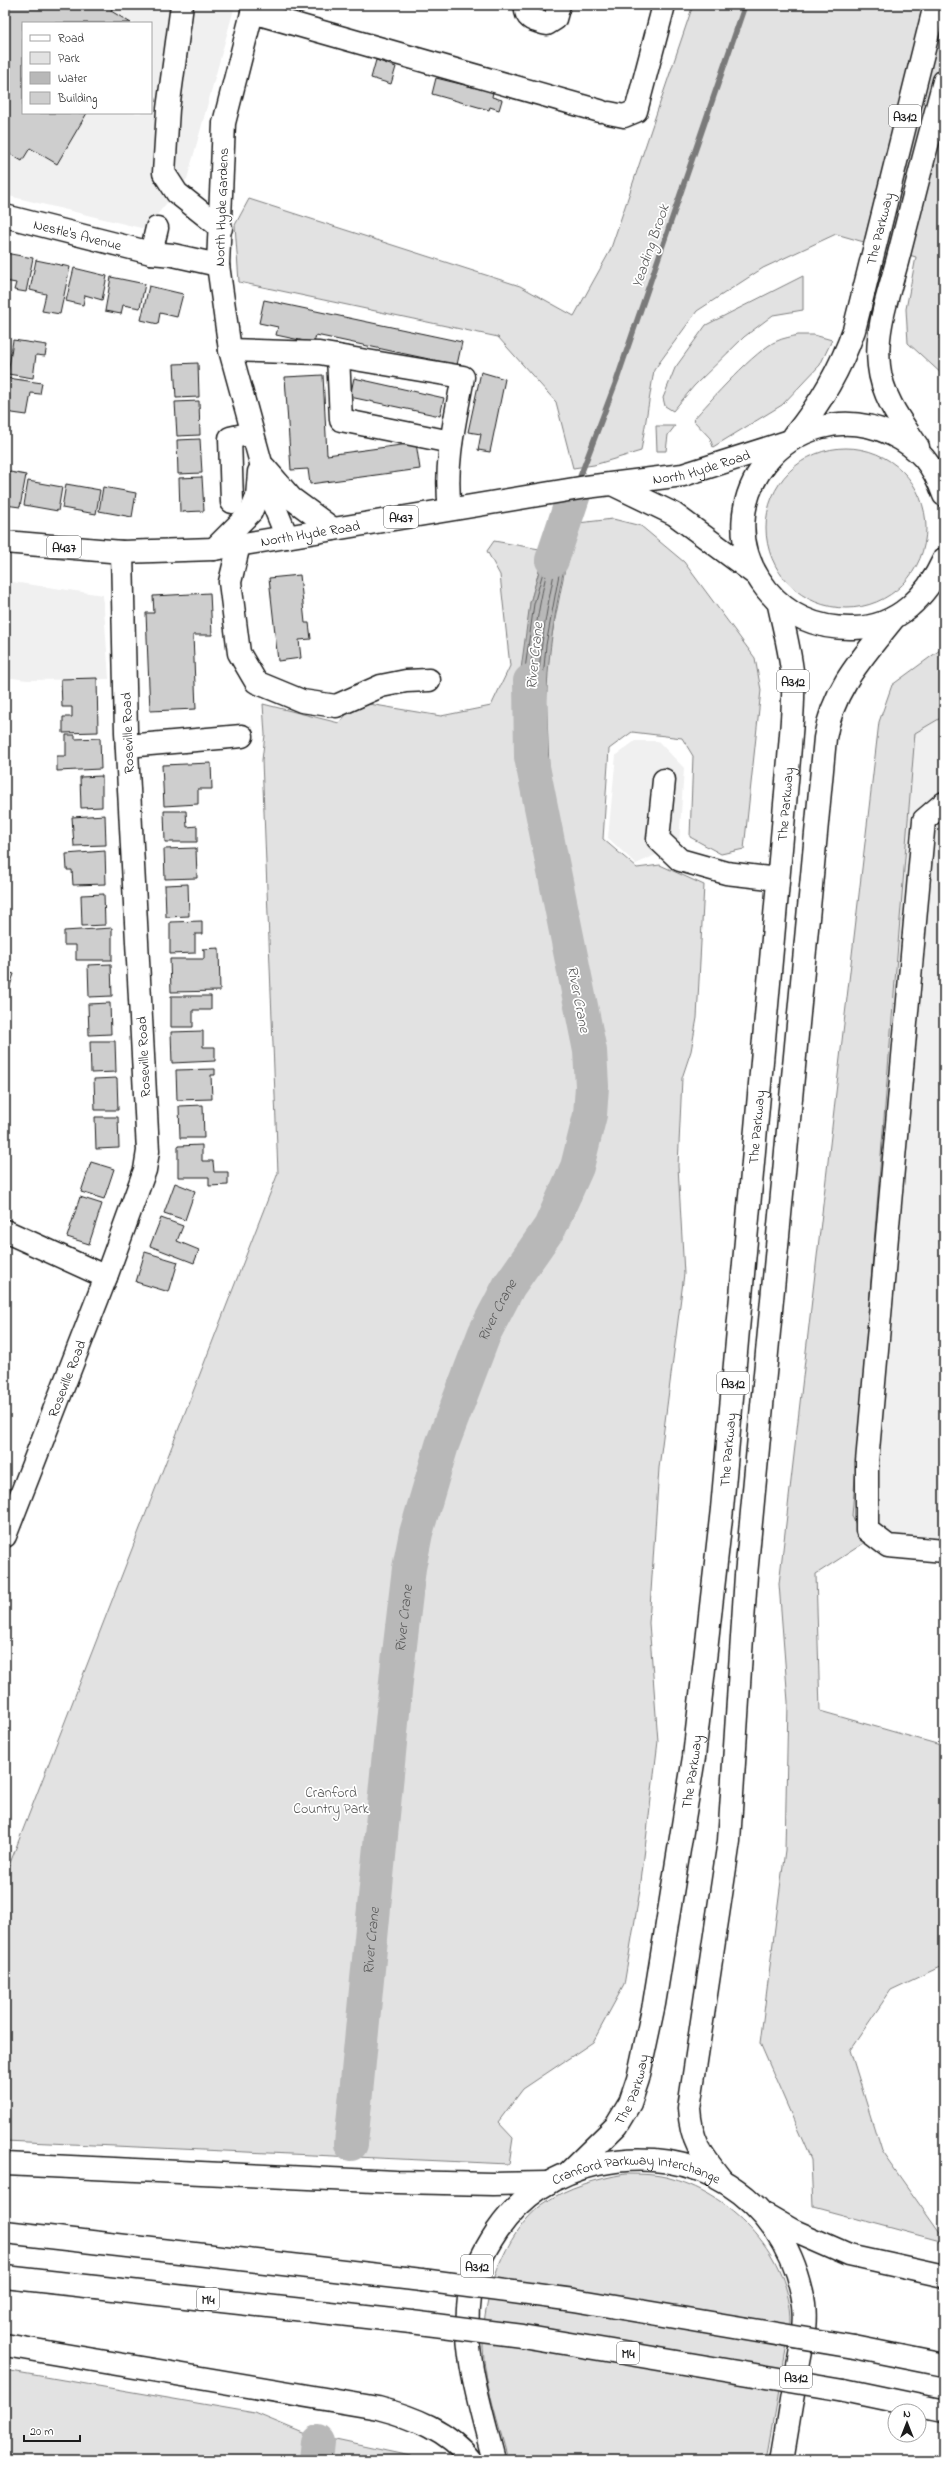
<svg xmlns="http://www.w3.org/2000/svg" width="949" height="2465" viewBox="0 0 949 2465" font-family="'Indie Flower',sans-serif">
<rect width="100%" height="100%" fill="#fff"/>
<filter id="ink" filterUnits="userSpaceOnUse"><feTurbulence type="fractalNoise" baseFrequency=".025" numOctaves="2"/><feDisplacementMap in="SourceGraphic" scale="8" xChannelSelector="R" yChannelSelector="G"/><feConvolveMatrix kernelMatrix="1 2 1 2 8 2 1 2 1" color-interpolation-filters="sRGB"/></filter>
<g filter="url(#ink)">
<path fill="#f0f0f0" fill-rule="evenodd" d="M5 5H235L187 179 145 229 5 195ZM23 23H151V113H23Z
M5 581 103 595 109 679 27 680 5 677Z
M944 716V1560L881 1553 864 1543 852 1516 915 732Z
M635 741H658L684 768 679 844 636 864 608 838 616 755Z"/>
<path fill="#e2e2e2" stroke="#7f7f7f" d="M693 5H944V321L939 339 944 343V376L908 343 906 309 916 257 836 234 763 268 697 311 654 370 641 451 594 465 573 468 556 402 498 337 239 282 235 225 249 199 520 286 574 316 610 251Z
M803 276V310L773 315 744 337 694 386 673 411 665 406 663 398 675 368 706 325Z
M798 335H814L832 340 820 365 782 405 713 447 710 438 693 420C709 402 756 349 777 341 783 338 791 337 798 335Z
M656 426H675L668 435 666 451H657Z
M766 528a80 80 0 1 1 160 0a80 80 0 1 1-160 0Z
M613 519 641 526 684 562 755 658 761 690 744 849 721 854 690 837 693 756 682 738 632 732 609 749 603 839 637 868 660 865 704 885 697 1018 691 1051 682 1078 678 1166 684 1274 659 1468 649 1623 658 1741 640 1890 624 1985 593 2042 523 2089 498 2122 513 2138 509 2164 5 2141V1876L278 1173 262 760 265 735 263 704 339 723 357 702 441 716 491 706 510 666 500 575 487 551 494 541 545 550 530 603 522 729 527 770 586 1082C580 1131 565 1171 546 1215L565 1223 580 1200 602 1117 603 1056 549 767 546 690 550 645 571 538 578 523Z
M944 647V716L915 733 852 1516 864 1543 816 1574 820 1711 944 1746V1965L891 1990 850 2050 881 2150 944 2239V2242L813 2207 811 2160 760 2043 785 1850 788 1702 779 1584 879 722 892 685Z
M625 2174C641 2174 657 2174 673 2179 734 2196 791 2257 791 2322L767 2460H508C499 2423 485 2386 483 2348 481 2302 504 2232 543 2204 567 2187 597 2179 625 2174Z
M5 2370 255 2413 303 2433 410 2456 416 2460H5Z"/>
<path fill="#b8b8b8" stroke="#7a7a7a" d="M576 514C560 584 544 655 547 727L522 729 521 669 530 603 554 518Z"/>
<g fill="none" stroke-linecap="round" stroke-linejoin="round">
<path stroke="#5a5a5a" stroke-width="1" d="M569 520 546 645 542 690 543 722 527 724 525 669 534 604 557 523Z
M558 543 560 545C548 602 536 659 538 717L532 719C521 705 544 554 558 543Z"/>
<path stroke="#7a7a7a" stroke-width="5.5" d="M578 482 617 379 745 5"/>
<g stroke="#b8b8b8" stroke-width="34">
<path d="M552 560 574 494"/>
<path id="s1" d="M351 2144 397 1671 409 1568 416 1533 442 1445 485 1332 509 1286 550 1227 577 1167 590 1115 592 1086 590 1051 531 757 530 681"/>
<path d="M316 2460 318 2442"/>
</g>
</g>
<path fill="#cecece" stroke="#1c1c1c" d="M5 5H114L111 11 131 23H23V113H87L57 164 30 148 22 161 5 151Z
M376 60 396 67 391 84 371 78Z
M436 78 493 92 492 97 502 100 499 110 490 107 489 110 432 94Z
M5 253 33 258 26 292 14 290 16 283 5 281Z
M36 260 70 267 60 314 42 311 46 294 30 290Z
M74 268 107 276 102 300 85 295 83 305 66 301Z
M111 277 145 284 140 308 123 305 121 314 105 311Z
M149 286 183 294 177 317 160 313 158 324 141 320Z
M264 300 462 342 457 365 316 335 314 343 276 335 278 327 259 323Z
M13 340 47 345 45 356 36 355 33 378 8 374Z
M198 363 199 397 176 398 174 364Z
M481 372 505 379 490 452 478 450 481 434 468 432Z
M323 375 327 455 416 443 420 469 310 484 308 469 291 470 285 377Z
M8 378 42 383 40 394 31 393 27 415 5 412Z
M354 378 444 398 440 416 350 397Z
M199 401 200 435 177 436 175 402Z
M200 439 202 473 178 474 177 440Z
M5 471 26 475 20 507 5 505Z
M202 477 204 511 180 512 179 478Z
M28 481 62 487 58 511 24 505Z
M66 484 100 490 96 514 62 508Z
M103 487 136 493 132 517 99 511Z
M300 575 305 623H309L311 639 299 640 301 658 278 661 269 578Z
M210 593 212 635H193L196 709 150 711 146 613H154L153 596Z
M97 678 98 732 63 733V717H72V707H62L61 679Z
M66 735H75V739L100 738 101 769 57 771V756H66Z
M211 763 212 789H198V804L164 806 162 765Z
M102 776V807L81 808 80 777Z
M164 811H186L187 827 197 826V842H165Z
M105 815 106 845 74 846 72 817Z
M196 848 197 878 165 879 164 849Z
M105 851 106 884 73 885 72 870H67L66 854Z
M188 884 189 916 166 917 165 885Z
M104 894 105 925 82 926 81 895Z
M202 921V934H195V953L170 954V922Z
M112 928V960H76V945H64V931Z
M219 948 220 991 171 992 170 959H204V950L202 949Z
M111 964 112 996 89 997 88 965Z
M5 971 14 974 5 1000Z
M171 996H211V1010H193V1027H171Z
M110 1003 111 1034 89 1035 88 1004Z
M203 1031V1047H215V1061L172 1063 171 1032Z
M90 1041H115L116 1072 91 1073Z
M215 1069V1075H211L212 1099 177 1100 176 1070Z
M117 1078 118 1110H95L94 1079Z
M203 1105 204 1138H180L179 1106Z
M95 1117H118L119 1148 96 1149Z
M202 1145V1161H213L214 1172H228V1185L209 1186V1177H178V1146Z
M91 1162 114 1169 104 1199 81 1192Z
M175 1183 195 1191 185 1220 164 1213Z
M80 1197 102 1204 89 1244 67 1237Z
M161 1218 183 1226 177 1241 199 1250 194 1263 150 1246Z
M145 1252 178 1262 169 1292 136 1282Z"/>
<g fill="none" stroke-linecap="round" stroke-linejoin="round">
<defs>
<g id="minor">
<path d="M182 5 168 109 164 173 177 193 221 228"/>
<path d="M254 5 224 123 218 265 230 350 270 496 287 537"/>
<path d="M526 5C524 20 536 21 547 24L555 19 559 5"/>
<path d="M252 12 600 111"/>
<path d="M609 113 624 116 636 111 664 5"/>
<path id="s2" d="M5 216 151 253 173 255 218 265"/>
<path d="M151 253 157 228"/>
<path d="M230 350 319 353 463 377C455 421 444 464 450 509"/>
<path d="M338 356 341 420 451 442"/>
<path d="M265 468 291 498 333 529"/>
<path d="M232 502 230 438 252 433"/>
<path d="M239 545 230 582 239 653 256 682 302 701 336 706 381 686 406 681 429 680"/>
<path d="M214 549 251 512 257 497 259 472"/>
<path d="M127 746 242 736"/>
<path d="M664 780 658 839 680 860 726 873 778 879"/>
<path d="M944 803 924 820 867 1462V1530L888 1546 944 1551"/>
<path d="M5 1231 106 1277"/>
<path id="s3" d="M5 1536 106 1277 145 1170 148 1151 126 732 122 552"/>
</g>
<g id="major">
<path d="M614 485 674 514 755 574"/>
<path id="s4" d="M5 542 122 552 214 549 586 487 683 475 787 442"/>
</g>
<g id="highway">
<path id="s5" d="M794 436C821 403 840 370 854 330L935 5"/>
<path d="M918 447C902 423 882 397 879 366 875 331 888 296 897 262 912 202 928 141 944 81"/>
<path d="M944 495C933 465 920 448 891 434 792 389 698 504 767 590 789 617 819 629 854 628 898 627 927 596 944 559"/>
<path d="M5 2164 396 2182 493 2184 548 2183"/>
<path id="s6" d="M569 2172 616 2126 630 2103 638 2079 654 2004 694 1757 722 1509 789 759C791 733 794 706 793 680 791 654 784 629 779 605"/>
<path d="M721 2179C701 2154 691 2141 689 2108L729 1841 746 1575 825 738C833 688 863 657 894 618"/>
<path d="M768 2216 792 2230 849 2255 944 2276"/>
<path d="M5 2232 422 2280"/>
<path d="M5 2277 411 2322"/>
<path d="M5 2345 378 2408C413 2417 449 2431 471 2460"/>
<path d="M854 2347 944 2365"/>
<path d="M844 2390 944 2411"/>
<path id="s7" d="M494 2460C481 2408 462 2352 469 2297 472 2273 483 2252 497 2231 521 2196 556 2173 598 2164 695 2143 780 2196 802 2293 809 2320 801 2349 796 2377 791 2404 787 2432 782 2460"/>
</g>
</defs>
<use href="#minor" stroke="#1c1c1c" stroke-width="25"/>
<use href="#major" stroke="#1c1c1c" stroke-width="25"/>
<use href="#highway" stroke="#1c1c1c" stroke-width="25"/>
<use href="#minor" stroke="#fff" stroke-width="22"/>
<use href="#major" stroke="#fff" stroke-width="22"/>
<use href="#highway" stroke="#fff" stroke-width="22"/>
<defs>
<path id="highway-bridge" d="M422 2280 574 2300 854 2347
M411 2322 522 2336 844 2390"/>
</defs>
<use href="#highway-bridge" stroke="#1c1c1c" stroke-width="25" stroke-linecap="butt"/>
<use href="#highway-bridge" stroke="#fff" stroke-width="22"/>
</g>
</g>
<g text-anchor="middle" stroke-width="3.5" stroke-linejoin="round" paint-order="stroke">
<g fill="#fff" stroke="#606060" stroke-width="1">
<rect x="889" y="105" width="32" height="22" rx="3"/>
<rect x="384" y="506" width="34" height="22" rx="3"/>
<rect x="47" y="536" width="34" height="22" rx="3"/>
<rect x="777" y="670" width="32" height="22" rx="3"/>
<rect x="717" y="1372" width="32" height="22" rx="3"/>
<rect x="461" y="2255" width="32" height="22" rx="3"/>
<rect x="197" y="2288" width="22" height="22" rx="3"/>
<rect x="617" y="2342" width="22" height="22" rx="3"/>
<rect x="780" y="2366" width="32" height="22" rx="3"/>
</g>
<g font-size="13" font-weight="bold" fill="#1c1c1c">
<text x="905" y="121">A312</text>
<text x="401" y="522">A437</text>
<text x="64" y="552">A437</text>
<text x="793" y="686">A312</text>
<text x="733" y="1388">A312</text>
<text x="477" y="2271">A312</text>
<text x="208" y="2304">M4</text>
<text x="628" y="2358">M4</text>
<text x="796" y="2382">A312</text>
</g>
<g font-size="14" fill="#1c1c1c" stroke="#fff">
<text transform="translate(221 207) rotate(-88)" y="5">North Hyde Gardens</text>
<text dy="5" stroke="none"><textPath href="#s5" startOffset="227">The Parkway</textPath></text>
<text dy="5" stroke="none"><textPath href="#s2" startOffset="75">Nestle's Avenue</textPath></text>
<text dy="5" stroke="none"><textPath href="#s4" startOffset="704">North Hyde Road</textPath></text>
<text dy="5" stroke="none"><textPath href="#s4" startOffset="307">North Hyde Road</textPath></text>
<text transform="translate(127 733) rotate(-92)" y="5">Roseville Road</text>
<text dy="5" stroke="none"><textPath href="#s6" startOffset="1402">The Parkway</textPath></text>
<text transform="translate(143 1057) rotate(-93)" y="5">Roseville Road</text>
<text dy="5" stroke="none"><textPath href="#s6" startOffset="1078">The Parkway</textPath></text>
<text dy="5" stroke="none"><textPath href="#s3" startOffset="169">Roseville Road</textPath></text>
<text dy="5" stroke="none"><textPath href="#s6" startOffset="754">The Parkway</textPath></text>
<text dy="5" stroke="none"><textPath href="#s6" startOffset="430">The Parkway</textPath></text>
<text dy="5" stroke="none"><textPath href="#s6" startOffset="106">The Parkway</textPath></text>
<text dy="5" stroke="none"><textPath href="#s7" startOffset="401">Cranford Parkway Interchange</textPath></text>
</g>
<g font-size="14" fill="#575757" stroke="#fff">
<text x="331" y="1797">Cranford<tspan x="331" dy="16">Country Park</tspan></text>
</g>
<g font-size="15" font-style="italic" fill="#5a5a5a" stroke="#fff">
<text transform="translate(650 246) rotate(-71)" y="5">Yeading Brook</text>
<text transform="translate(534 656) rotate(-84)" y="5">River Crane</text>
<text transform="translate(579 999) rotate(79)" y="5">River Crane</text>
<text dy="5" stroke="none"><textPath href="#s1" startOffset="852">River Crane</textPath></text>
<text dy="5" stroke="none"><textPath href="#s1" startOffset="528">River Crane</textPath></text>
<text dy="5" stroke="none"><textPath href="#s1" startOffset="204">River Crane</textPath></text>
</g>
</g>
<rect width="949" height="2465" fill="none" stroke="#fff" stroke-width="20"/>
<rect x="10" y="10" width="929" height="2445" fill="none" stroke="#1c1c1c" stroke-width="1.5" filter="url(#ink)"/>
<rect x="22" y="22" width="130" height="92" fill="#ffffff" stroke="#a4a4a4"/>
<rect x="30" y="35" width="20" height="6" fill="#ffffff" stroke="#a4a4a4"/>
<text x="58" y="42" font-size="12" fill="#1c1c1c">Road</text>
<rect x="30" y="52" width="20" height="12" fill="#e2e2e2" stroke="#a4a4a4"/>
<text x="58" y="62" font-size="12" fill="#1c1c1c">Park</text>
<rect x="30" y="72" width="20" height="12" fill="#b8b8b8" stroke="#a4a4a4"/>
<text x="58" y="82" font-size="12" fill="#1c1c1c">Water</text>
<rect x="30" y="92" width="20" height="12" fill="#cecece" stroke="#a4a4a4"/>
<text x="58" y="102" font-size="12" fill="#1c1c1c">Building</text>
<g transform="translate(907 2423)"><circle r="19" fill="#ffffff" stroke="#a4a4a4"/>
<path d="M0-3L7 15L0 10L-7 15Z" fill="#1c1c1c"/>
<text y="-6" font-size="11" font-weight="bold" text-anchor="middle" fill="#1c1c1c">N</text>
</g>
<path d="M24 2435v6h56v-6" fill="none" stroke="#1c1c1c" stroke-width="2"/>
<text x="30" y="2435" font-size="12" fill="#1c1c1c" stroke="#ffffff" stroke-width="3" paint-order="stroke">20 m</text>
</svg>
